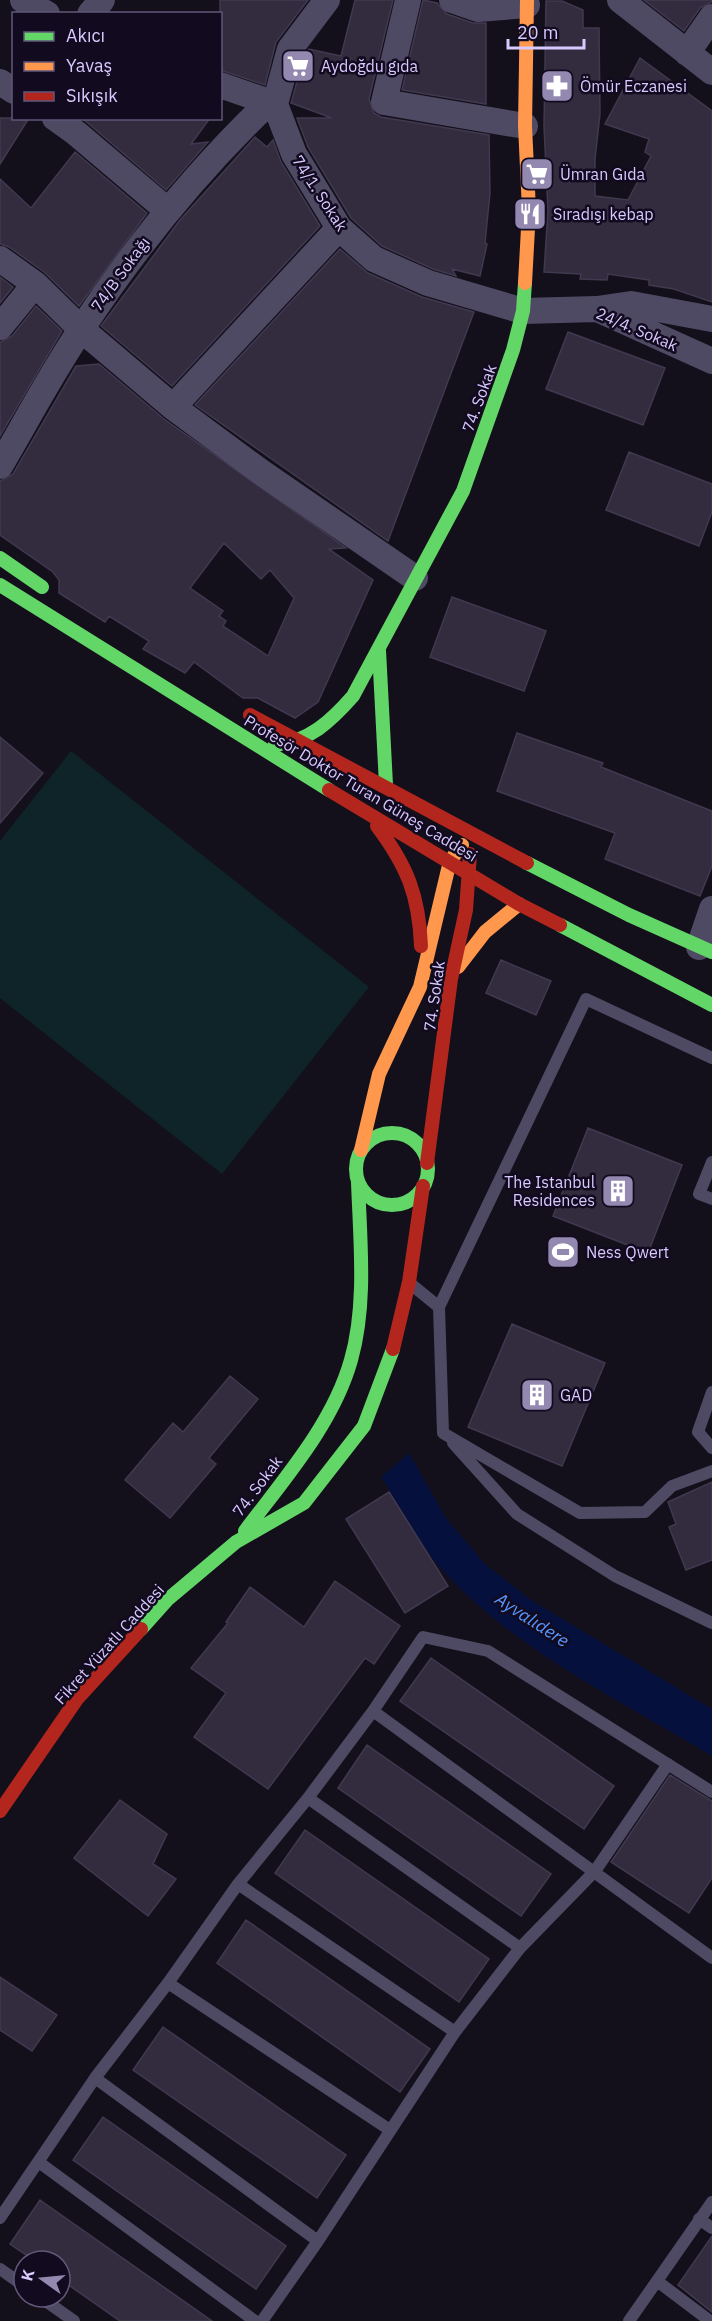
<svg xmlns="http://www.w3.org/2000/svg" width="712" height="2321" viewBox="0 0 712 2321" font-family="'IBM Plex Sans',sans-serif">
<rect width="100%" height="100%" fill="#13101b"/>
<path fill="#0e2428" d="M71 751 369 987 222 1174 0 998V841Z"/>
<path fill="#06103c" d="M409 1453 446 1518 485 1564 531 1600 712 1709V1756C621 1701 517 1651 444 1572 421 1548 400 1506 381 1477Z"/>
<path fill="#322c3e" stroke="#413950" stroke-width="1.5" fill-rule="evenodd" d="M220 0H308L276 42 265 85 220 70Z
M355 0H393L369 99 374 113 381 117 489 135 490 193 485 243 487 244 480 276 452 269 456 276 433 269 382 246 351 218 308 147 297 118H332L291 103 304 56 309 49 341 56Z
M423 0 437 3 447 14 473 23H486V104L402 90Z
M644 0H712V2L700 8 684 31Z
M546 1H562L583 10V28H599L600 114 595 159V196L628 200 651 156 645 152 649 139 605 124 640 58 712 111V302L674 289 649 285V280L608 274 607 280 580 279 581 274 544 272 548 211 544 126Z
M0 118H29L0 164Z
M82 118H210L191 144 208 142 166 190Z
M255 137 267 147 273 140 281 162 320 226 172 386 101 326 180 220Z
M75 152 147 213 79 306 44 272 9 247 0 244V179L31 208Z
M340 249 368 273 422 297 474 312 388 541 195 405Z
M0 277 13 287 0 303Z
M36 306 62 331 0 436V342L12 336Z
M568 332 665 368 643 425 546 389Z
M99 364 164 419 346 548 329 549 373 580 318 702 295 718 258 698H243L194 662 185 673 143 649 149 641 109 616 105 622 59 593V580L53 572 0 535V481L13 474 76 366ZM224 543 261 579 270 570 294 598 268 656 223 626 226 621 219 616 223 611 190 588Z
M629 452 712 484V512L699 546 606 510Z
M452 597 546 631 524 691 430 657Z
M517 733 603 763 601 767 712 811V866L700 896 605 859 615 833 497 791Z
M0 737 43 773 0 823Z
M501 960 551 981 536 1015 486 993Z
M588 1128 682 1165 648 1253 553 1216Z
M512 1324 605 1363 562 1466 468 1427Z
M230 1376 258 1399 209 1458 216 1464 170 1518 125 1480 173 1423 183 1432Z
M712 1482V1560L686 1570 669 1527 676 1524 668 1502Z
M389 1492 448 1586 405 1613 346 1519Z
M335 1581 400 1626 374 1664 365 1658 268 1789 194 1737 226 1693 191 1668 228 1623 226 1622 250 1587 304 1627Z
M431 1658 614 1786 584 1829 400 1701Z
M367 1745 551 1874 521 1916 338 1788Z
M670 1775 712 1801V1878L689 1913 611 1862Z
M120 1800 167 1834 153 1864 176 1879 148 1916 74 1858Z
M305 1830 489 1959 459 2002 275 1873Z
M246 1920 430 2049 400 2092 217 1963Z
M0 1977 57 2015 32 2051 0 2030Z
M163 2027 346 2155 317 2198 133 2070Z
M103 2117 286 2246 256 2289 73 2160Z
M40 2200 212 2321H120L60 2279V2261H35L10 2244Z
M712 2236V2312L678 2285Z"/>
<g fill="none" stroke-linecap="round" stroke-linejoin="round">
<path stroke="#4f4a64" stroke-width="12" d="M712 1162 699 1194 712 1199
M412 1285 439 1307 443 1433 580 1513 645 1512 672 1486 712 1471
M439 1307 586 999 712 1058
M712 1392 698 1432 712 1448
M453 1443 517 1514 615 1576 712 1623
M373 1711 712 1958
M308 1798 520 1948
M238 1884 455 2032
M168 1983 390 2130
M95 2078 318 2241
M40 2163 255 2321
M0 2218 95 2078 168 1983 238 1884 308 1798 373 1711 423 1637 488 1651 712 1792
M699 2219 712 2228
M0 2269 24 2286
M657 2281 710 2321
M40 2297 74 2321
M262 2321 318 2241 455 2032 520 1948 595 1871 668 1764
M629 2321 712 2202"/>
<path stroke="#4f4a64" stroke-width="26" d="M23 0 47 14
M327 0 290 49 275 104 294 154 339 228 374 259 428 283 523 311 597 309 712 361
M408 0 384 102 525 126
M452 0 478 9 527 5
M620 0 712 72
M90 14 102 0
M687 53 712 17
M0 82 14 91
M220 85 275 104
M55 118 76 133 167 210
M0 259 35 284 81 329 173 407 261 472 415 578
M597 309 631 304 712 319
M0 327 35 284
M173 407 339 228
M0 466C27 420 52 372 82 328 136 246 197 171 268 103
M699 947 712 909"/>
<path stroke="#63d668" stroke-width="14" d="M0 558 42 587
M0 585 329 790
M379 650 386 785
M275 745C309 742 331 721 353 696L463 491 513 350 523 311 525 283
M527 863 629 915 712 952
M560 925 712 1005
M356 1169a36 36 0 1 1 72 0a36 36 0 1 1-72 0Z
M245 1531C284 1479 333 1424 351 1360 367 1304 360 1240 358 1182
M141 1629 167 1600 236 1542 304 1503 364 1426 393 1349"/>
<path stroke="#ff974d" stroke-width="14" d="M525 283 529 210 525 126 527 0
M458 967 485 932 519 904
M361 1150 379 1074 420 987 450 861 462 845"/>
<path stroke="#b3261e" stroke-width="14" d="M250 715 527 863
M329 790 519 904 560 925
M377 826C407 866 419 895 421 946
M427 1163 451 979 466 910 470 854
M393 1349 409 1282 423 1186
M0 1811 77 1699 141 1629"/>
</g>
<defs>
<symbol id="supermarket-square" viewBox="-11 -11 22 22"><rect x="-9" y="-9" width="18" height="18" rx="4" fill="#9388af" stroke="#120b20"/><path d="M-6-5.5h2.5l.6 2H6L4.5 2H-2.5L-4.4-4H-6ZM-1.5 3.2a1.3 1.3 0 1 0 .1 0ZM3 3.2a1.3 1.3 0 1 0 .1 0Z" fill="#fff"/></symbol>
<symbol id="pharmacy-square" viewBox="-11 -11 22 22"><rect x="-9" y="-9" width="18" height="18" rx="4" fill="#9388af" stroke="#120b20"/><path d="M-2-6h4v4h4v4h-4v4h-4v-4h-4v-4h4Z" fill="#fff"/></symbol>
<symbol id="restaurant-square" viewBox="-11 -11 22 22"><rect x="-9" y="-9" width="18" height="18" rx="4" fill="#9388af" stroke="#120b20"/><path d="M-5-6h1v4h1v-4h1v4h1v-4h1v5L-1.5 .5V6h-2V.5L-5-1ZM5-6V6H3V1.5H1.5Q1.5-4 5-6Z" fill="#fff"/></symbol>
<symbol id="building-square" viewBox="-11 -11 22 22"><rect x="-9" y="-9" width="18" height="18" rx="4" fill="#9388af" stroke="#120b20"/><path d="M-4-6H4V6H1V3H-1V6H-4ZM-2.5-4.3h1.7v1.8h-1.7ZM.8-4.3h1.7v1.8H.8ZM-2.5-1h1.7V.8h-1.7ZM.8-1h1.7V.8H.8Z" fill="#fff"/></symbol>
<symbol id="stadium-square" viewBox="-11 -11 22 22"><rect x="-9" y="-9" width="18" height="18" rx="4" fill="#9388af" stroke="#120b20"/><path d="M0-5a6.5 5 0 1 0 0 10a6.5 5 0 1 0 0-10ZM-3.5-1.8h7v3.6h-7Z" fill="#fff"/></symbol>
</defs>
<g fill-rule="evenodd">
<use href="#supermarket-square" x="279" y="47" width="38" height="38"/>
<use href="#pharmacy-square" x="538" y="67" width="38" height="38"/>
<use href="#supermarket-square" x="518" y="155" width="38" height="38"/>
<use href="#restaurant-square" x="511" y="195" width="38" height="38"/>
<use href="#building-square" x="599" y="1172" width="38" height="38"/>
<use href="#stadium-square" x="544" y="1233" width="38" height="38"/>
<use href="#building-square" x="518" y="1376" width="38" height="38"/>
</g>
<g text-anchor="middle" stroke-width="5" stroke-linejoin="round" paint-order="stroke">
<g font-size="16" fill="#d8c9ff" stroke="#120b20" text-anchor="start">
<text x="321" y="72">Aydoğdu gıda</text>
<text x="580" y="92">Ömür Eczanesi</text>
<text x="560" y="180">Ümran Gıda</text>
<text x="553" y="220">Sıradışı kebap</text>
<text x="595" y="1188" text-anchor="end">The Istanbul<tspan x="595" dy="18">Residences</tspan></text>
<text x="586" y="1258">Ness Qwert</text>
<text x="560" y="1401">GAD</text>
</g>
<g font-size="16" fill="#d8c9ff" stroke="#120b20">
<text transform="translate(320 193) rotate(57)" y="6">74/1. Sokak</text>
<text transform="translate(120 274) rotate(-54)" y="6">74/B Sokağı</text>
<text transform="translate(637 329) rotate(23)" y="6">24/4. Sokak</text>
<text transform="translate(479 398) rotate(-70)" y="6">74. Sokak</text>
<text transform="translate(361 788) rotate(31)" y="6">Profesör Doktor Turan Güneş Caddesi</text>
<text transform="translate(434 996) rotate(-82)" y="6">74. Sokak</text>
<text transform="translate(257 1486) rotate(-53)" y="6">74. Sokak</text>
<text transform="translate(109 1644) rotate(-48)" y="6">Fikret Yüzatlı Caddesi</text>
</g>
<g font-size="18" font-style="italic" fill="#5797ff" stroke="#120b20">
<text transform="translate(532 1620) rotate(33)" y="6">Ayvalıdere</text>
</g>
</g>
<rect x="12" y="12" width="210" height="108" fill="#120b20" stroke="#615779" stroke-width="1.5"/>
<rect x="24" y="32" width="30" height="9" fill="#63d668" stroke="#615779" stroke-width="1.5"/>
<text x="66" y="42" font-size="18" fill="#d8c9ff">Akıcı</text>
<rect x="24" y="62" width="30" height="9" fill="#ff974d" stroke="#615779" stroke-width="1.5"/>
<text x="66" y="72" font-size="18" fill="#d8c9ff">Yavaş</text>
<rect x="24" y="92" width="30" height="9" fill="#b3261e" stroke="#615779" stroke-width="1.5"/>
<text x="66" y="102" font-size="18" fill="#d8c9ff">Sıkışık</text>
<g transform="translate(42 2279) rotate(285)"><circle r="28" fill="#120b20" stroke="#615779" stroke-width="1.5"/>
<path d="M0-4.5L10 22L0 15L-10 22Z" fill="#9388af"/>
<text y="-9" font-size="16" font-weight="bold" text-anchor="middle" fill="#d8c9ff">K</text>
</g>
<path d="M508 39v9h76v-9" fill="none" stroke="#d8c9ff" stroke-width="3"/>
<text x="517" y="39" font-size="18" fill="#d8c9ff" stroke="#120b20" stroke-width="4.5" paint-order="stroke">20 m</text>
</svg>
